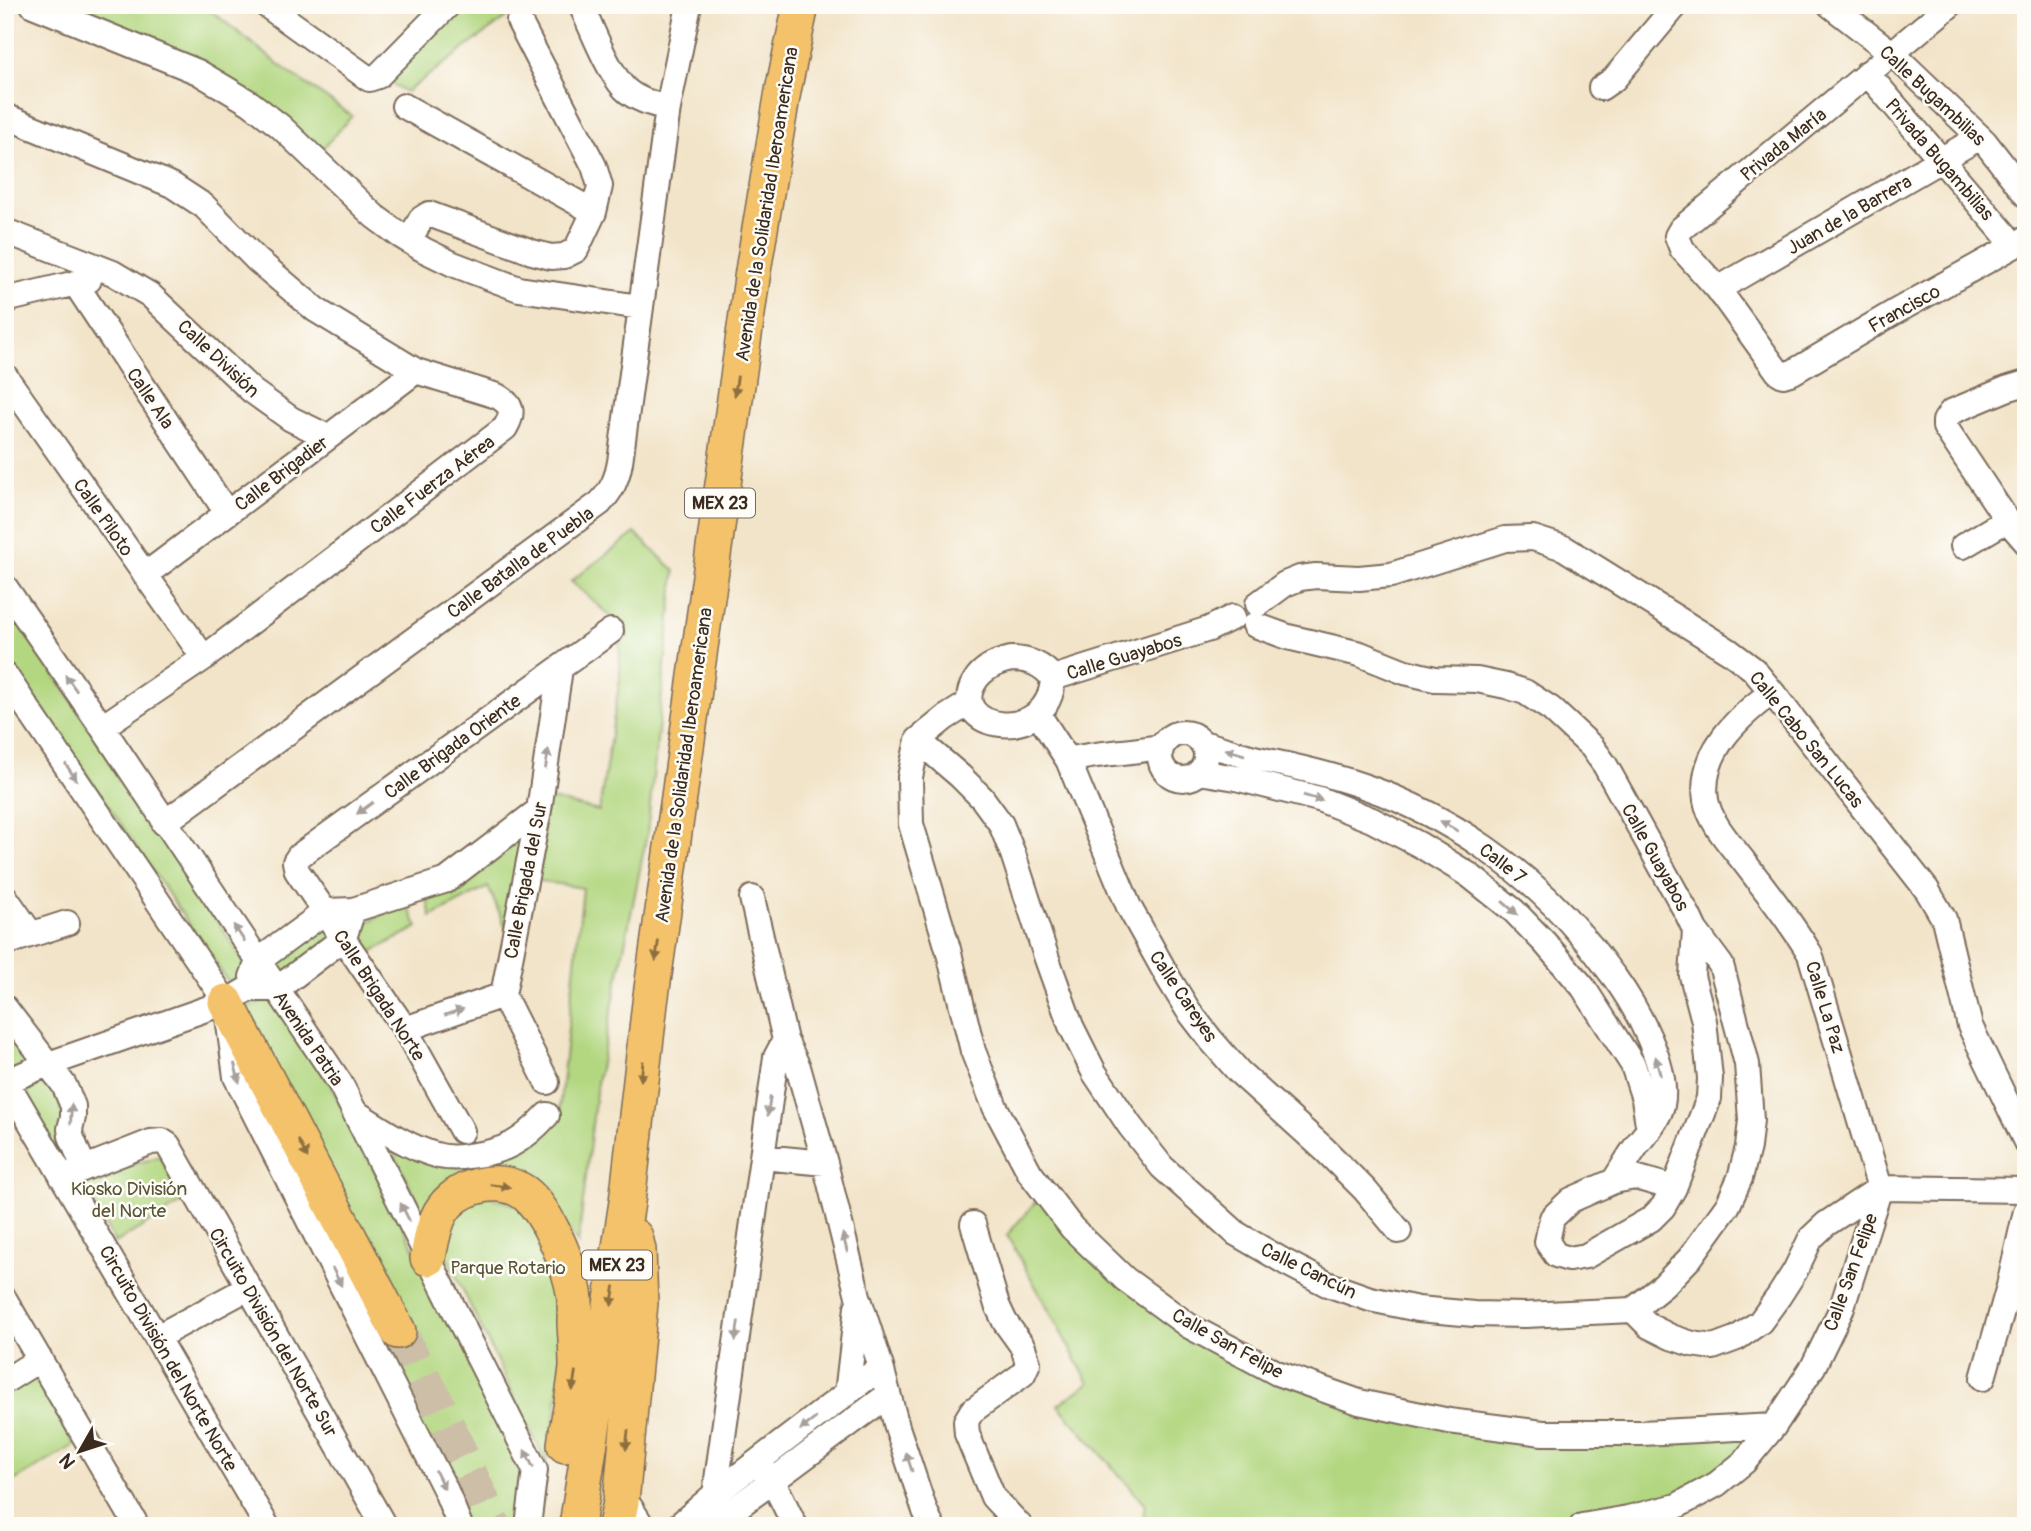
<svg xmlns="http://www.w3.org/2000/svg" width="2031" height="1531" viewBox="0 0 2031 1531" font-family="Pangolin,sans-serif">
<rect width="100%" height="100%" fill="#fdfcf7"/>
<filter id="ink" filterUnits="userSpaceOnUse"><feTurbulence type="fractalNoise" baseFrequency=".0143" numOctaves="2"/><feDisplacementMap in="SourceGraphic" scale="14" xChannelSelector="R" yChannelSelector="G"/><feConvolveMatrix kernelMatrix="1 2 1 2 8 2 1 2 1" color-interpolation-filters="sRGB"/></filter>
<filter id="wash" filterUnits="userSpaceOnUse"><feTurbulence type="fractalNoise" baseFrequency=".00686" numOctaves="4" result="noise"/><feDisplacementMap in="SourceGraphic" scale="28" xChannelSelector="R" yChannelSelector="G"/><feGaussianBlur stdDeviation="1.57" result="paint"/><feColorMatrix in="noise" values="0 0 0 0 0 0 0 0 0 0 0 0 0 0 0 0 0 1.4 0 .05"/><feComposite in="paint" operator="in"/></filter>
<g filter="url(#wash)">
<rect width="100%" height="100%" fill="#f2e4c9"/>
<path fill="#b2d780" stroke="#76804f" stroke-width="2" d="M33 5H201L214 13 286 70 352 116 323 148 198 72Z
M446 5H523L406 92 378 76Z
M635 533 675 571 647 834 597 1083 578 1244 541 1191 514 1168 462 1176 438 1188 427 1219 388 1142 437 1163 530 1140 559 1113 583 888 534 880 546 798 599 811 620 679 619 624 571 581Z
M5 600 249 969 229 983 5 654Z
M525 830 506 928 488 887 431 917 426 894Z
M406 902 418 927 364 956 352 930Z
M326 911 344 938 277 989 259 964Z
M272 998 330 1084 523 1461 510 1526H467L245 1076 246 1007Z
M5 1008 43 1066 5 1079Z
M47 1065 79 1166 62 1177 10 1087Z
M160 1156 185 1201 115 1243 81 1182Z
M1044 1192 1173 1314 1308 1384 1427 1417 1765 1436 1677 1506 1576 1526H1142L1145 1504 1058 1405 1089 1383 1007 1235Z
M482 1194 531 1210 569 1296 555 1420 546 1463 445 1253 455 1210Z
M34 1376 75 1445 5 1486V1393Z"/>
</g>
<g filter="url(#ink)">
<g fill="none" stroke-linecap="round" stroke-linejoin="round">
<path stroke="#cdbfa7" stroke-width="35" stroke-dasharray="35 18" stroke-linecap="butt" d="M398 1331 435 1399 494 1526"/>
<defs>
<path id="minor" d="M33 5 198 72 250 103 280 126 374 216 401 236 424 250 453 264 519 289 640 307
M266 5 369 79 378 76 448 5
M581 5C592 29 607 69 624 88 636 100 653 104 668 108
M1830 5 1893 54 1985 142 2026 195
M1950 5 1681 229 1677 236 1682 249 1718 289 1778 372 1783 375 1793 372 1893 313 2026 239
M1867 73 2014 245
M1601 88 1614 79 1676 5
M404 106 594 212
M5 116 172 185 204 206 257 260 316 310 416 371 497 396C513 405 514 413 505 428L204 658 102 727
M5 231 113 273 150 295 252 391 291 419 328 437
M409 241 421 219 429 214 532 252 551 257 564 256 576 250 594 212 600 186 594 166 519 21
M75 283 227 513
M1718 289 1980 137
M5 300 89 280
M5 376 204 658
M2026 383 2006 389 1951 412 1945 421V427L2007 520 2026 542
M1963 546 2007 520
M145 575 416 371
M5 587 102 727 340 1083 535 1470 528 1526
M1258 604 1285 584 1300 578 1316 576 1359 578 1391 575 1505 539 1533 538 1564 548 1729 651 1753 669 1772 692 1927 890 1944 919 1970 1026 2026 1142
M1255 625 1288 637 1360 654 1405 672 1435 679 1477 680 1506 686 1525 692 1551 709 1592 747 1605 765 1688 915 1695 930 1692 976 1704 1021 1710 1078 1709 1098 1674 1188 1663 1207 1651 1219 1586 1256 1569 1259 1556 1255 1547 1242 1552 1218 1571 1200 1614 1181 1635 1177 1674 1188
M1011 659C1029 659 1042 664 1053 678 1050 749 944 729 975 681 983 668 997 662 1011 659Z
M5 675 226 1002 236 1077 446 1491 460 1526
M1053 678 1209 629 1233 617
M1772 692C1738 717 1699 752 1706 800 1710 824 1734 848 1748 867 1770 896 1792 923 1810 954L1880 1188
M969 703 945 718 918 740 910 777 911 824 948 949 973 1051 995 1107 1030 1173 1072 1228 1125 1279 1189 1326 1277 1373 1359 1402 1449 1421 1543 1433H1642L1774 1426
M1038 714 1068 760 1129 907 1169 979 1188 1010 1211 1040 1239 1072 1324 1149 1365 1190 1399 1231
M1160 756a23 23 0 1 1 46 0a23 23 0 1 1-46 0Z
M918 740 960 776 982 798 1001 824 1013 854 1047 959 1071 1026 1094 1072 1130 1126 1162 1167 1237 1234 1285 1262 1327 1284 1370 1299 1418 1309 1474 1314 1525 1315 1633 1310 1664 1285 1690 1258 1728 1205 1740 1178 1748 1147 1751 1120 1747 1064 1727 987 1721 965 1695 930
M1202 743C1222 748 1243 756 1263 760 1298 767 1332 775 1366 787 1449 816 1526 869 1582 936 1594 949 1604 964 1615 978 1636 1007 1670 1068 1662 1105 1658 1121 1646 1132 1637 1145 1629 1156 1622 1169 1614 1181
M1068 760C1096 753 1124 753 1153 748L1159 753
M1199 772 1236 778 1319 799 1372 820 1420 845 1469 875 1514 911 1545 943 1583 987 1633 1065 1644 1099 1649 1130
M164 823 600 503C612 490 617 479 620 462L668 108 689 5
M5 897 31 934
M752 898 785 1040 798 1067 825 1163 858 1296 881 1367 897 1427 925 1511 932 1526
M5 943 67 923
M252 977 258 961 326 911 353 910 447 880 539 810
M5 1008 64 1085 73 1106V1117L70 1129 71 1136 84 1168
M405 1029 503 995
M5 1079 267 1526
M5 1082 43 1066 226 1002 248 989H277L344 938 353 910
M547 1082 503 995 539 810 560 669
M355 1112C380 1128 407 1147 436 1155 445 1158 459 1158 468 1156 505 1152 522 1142 547 1115
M462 1131 405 1029 297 871 295 862 299 856 611 631
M762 1157 825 1163
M62 1177 151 1142 162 1141 168 1145 384 1526
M1880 1188 2026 1190
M973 1224 997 1305 1005 1322 1023 1347 1028 1363 1023 1374 972 1411 966 1421 967 1434 993 1497 1020 1526
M5 1300 137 1526
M1633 1310 1649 1326 1671 1337 1692 1344 1713 1347 1737 1338 1760 1322 1779 1296 1795 1271 1811 1238 1826 1224 1880 1188
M157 1337 248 1288
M1983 1378 2009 1286 2026 1211
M5 1381 40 1359
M847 1394 857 1307
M763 1468 773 1481 795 1526
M715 1494 776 1057 785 1040
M621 1502 630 1507 642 1526
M678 1526 715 1494 881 1367
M712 1526 888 1395
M1582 1526 1628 1518 1677 1506 1717 1484 1744 1462 1774 1426 1813 1367 1841 1310 1880 1188"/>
<path id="highway" d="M226 1002 398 1331
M428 1258C431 1242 433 1226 441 1212 456 1187 494 1176 520 1190 545 1203 569 1265 574 1292 576 1302 575 1314 575 1324 576 1338 577 1352 577 1366 575 1393 568 1419 565 1445
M577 1526 627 1202 650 1003 753 271 783 91 801 5
M616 1526 621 1502 640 1303 638 1250 635 1237"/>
</defs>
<use href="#minor" stroke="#7b6b5a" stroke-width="28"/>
<use href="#highway" stroke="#7b6b5a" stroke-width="38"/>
<use href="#minor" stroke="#fff" stroke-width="24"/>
<use href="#highway" stroke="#f3c26a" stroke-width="35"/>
</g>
<defs><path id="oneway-solid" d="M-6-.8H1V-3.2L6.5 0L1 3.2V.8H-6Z" transform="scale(1.75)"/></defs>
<g fill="#8e6e40">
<use href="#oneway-solid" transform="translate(736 386) rotate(98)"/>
<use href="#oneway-solid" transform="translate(657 951) rotate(98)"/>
<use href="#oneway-solid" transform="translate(642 1071) rotate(96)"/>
<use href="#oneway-solid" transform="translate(303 1149) rotate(62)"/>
<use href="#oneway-solid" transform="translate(500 1186) rotate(8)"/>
<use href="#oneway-solid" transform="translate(613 1296) rotate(99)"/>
<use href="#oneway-solid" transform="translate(574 1381) rotate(98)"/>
<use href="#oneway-solid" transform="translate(627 1440) rotate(96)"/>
</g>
<g fill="#a79f9a">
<use href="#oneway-solid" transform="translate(71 683) rotate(-125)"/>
<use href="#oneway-solid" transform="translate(1235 752) rotate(-163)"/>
<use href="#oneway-solid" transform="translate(547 759) rotate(-81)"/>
<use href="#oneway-solid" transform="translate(71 772) rotate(56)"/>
<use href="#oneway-solid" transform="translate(1313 798) rotate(16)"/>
<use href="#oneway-solid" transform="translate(365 808) rotate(144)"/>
<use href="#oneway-solid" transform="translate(1449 826) rotate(-150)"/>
<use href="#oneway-solid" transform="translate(1510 908) rotate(41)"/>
<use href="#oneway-solid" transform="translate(239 933) rotate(-124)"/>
<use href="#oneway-solid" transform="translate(454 1012) rotate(-19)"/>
<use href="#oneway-solid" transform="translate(1658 1066) rotate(-104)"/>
<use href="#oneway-solid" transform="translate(237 1073) rotate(75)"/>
<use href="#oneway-solid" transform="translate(769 1106) rotate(98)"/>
<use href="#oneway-solid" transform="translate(71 1114) rotate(-88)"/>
<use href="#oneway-solid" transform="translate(405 1212) rotate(-117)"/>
<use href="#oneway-solid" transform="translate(845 1243) rotate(-104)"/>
<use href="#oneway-solid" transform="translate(337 1277) rotate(63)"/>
<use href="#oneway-solid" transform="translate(737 1331) rotate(98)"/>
<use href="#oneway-solid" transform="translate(808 1424) rotate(143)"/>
<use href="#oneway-solid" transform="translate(529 1459) rotate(-117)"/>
<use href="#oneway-solid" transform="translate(909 1462) rotate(-108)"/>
<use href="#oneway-solid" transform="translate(440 1480) rotate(63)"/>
</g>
</g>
<g text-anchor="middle" stroke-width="5" stroke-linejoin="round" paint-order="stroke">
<g fill="#fdfcf7" stroke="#75695f" stroke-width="2">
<rect x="685" y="488.5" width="70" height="29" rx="5"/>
<rect x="582" y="1250.5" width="70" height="29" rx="5"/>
</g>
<g font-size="18" font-weight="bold" fill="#3b2a1e">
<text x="720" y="509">MEX 23</text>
<text x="617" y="1271">MEX 23</text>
</g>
<g font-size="19" fill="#3b2a1e" stroke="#fdfcf7">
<text transform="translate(1933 95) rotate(43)" y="7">Calle Bugambilias</text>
<text transform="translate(1783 144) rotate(-39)" y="7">Privada María</text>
<text transform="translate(1940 159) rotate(49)" y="7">Privada Bugambilias</text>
<text transform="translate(766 204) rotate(-81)" y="7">Avenida de la Solidaridad Iberoamericana</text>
<text transform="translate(1849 214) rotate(-30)" y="7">Juan de la Barrera</text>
<text transform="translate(1904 308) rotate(-29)" y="7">Francisco</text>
<text transform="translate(219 358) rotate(43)" y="7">Calle División</text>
<text transform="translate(151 398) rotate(56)" y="7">Calle Ala</text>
<text transform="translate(281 473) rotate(-37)" y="7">Calle Brigadier</text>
<text transform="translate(432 484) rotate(-37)" y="7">Calle Fuerza Aérea</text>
<text transform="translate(104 517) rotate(55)" y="7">Calle Piloto</text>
<text transform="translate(520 562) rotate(-36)" y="7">Calle Batalla de Puebla</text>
<text transform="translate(1124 656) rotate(-17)" y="7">Calle Guayabos</text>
<text transform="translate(1807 739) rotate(51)" y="7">Calle Cabo San Lucas</text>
<text transform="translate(452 746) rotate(-36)" y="7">Calle Brigada Oriente</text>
<text transform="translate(683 765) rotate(-82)" y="7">Avenida de la Solidaridad Iberoamericana</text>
<text transform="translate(1656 857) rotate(61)" y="7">Calle Guayabos</text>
<text transform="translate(1503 863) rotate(38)" y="7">Calle 7</text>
<text transform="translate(525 880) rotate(-79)" y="7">Calle Brigada del Sur</text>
<text transform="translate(380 995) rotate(57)" y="7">Calle Brigada Norte</text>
<text transform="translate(1184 996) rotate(56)" y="7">Calle Careyes</text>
<text transform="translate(1826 1007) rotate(73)" y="7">Calle La Paz</text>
<text transform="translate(309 1038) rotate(56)" y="7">Avenida Patria</text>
<text transform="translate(1309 1270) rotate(26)" y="7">Calle Cancún</text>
<text transform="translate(1850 1272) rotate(-70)" y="7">Calle San Felipe</text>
<text transform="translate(274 1332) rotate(60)" y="7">Circuito División del Norte Sur</text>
<text transform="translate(1228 1343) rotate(29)" y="7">Calle San Felipe</text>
<text transform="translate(169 1358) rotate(60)" y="7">Circuito División del Norte Norte</text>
</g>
<g font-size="19" fill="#595536" stroke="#fdfcf7">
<text x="129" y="1195">Kiosko División<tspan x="129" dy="22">del Norte</tspan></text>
<text x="508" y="1274">Parque Rotario</text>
</g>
</g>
<rect width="2031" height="1531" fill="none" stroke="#fdfcf7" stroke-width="28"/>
<g transform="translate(80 1451) rotate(231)" stroke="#fdfcf7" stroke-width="5" paint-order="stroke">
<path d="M0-5L12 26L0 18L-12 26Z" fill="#3b2a1e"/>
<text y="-10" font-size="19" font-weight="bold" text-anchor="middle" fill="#3b2a1e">N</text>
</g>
</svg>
